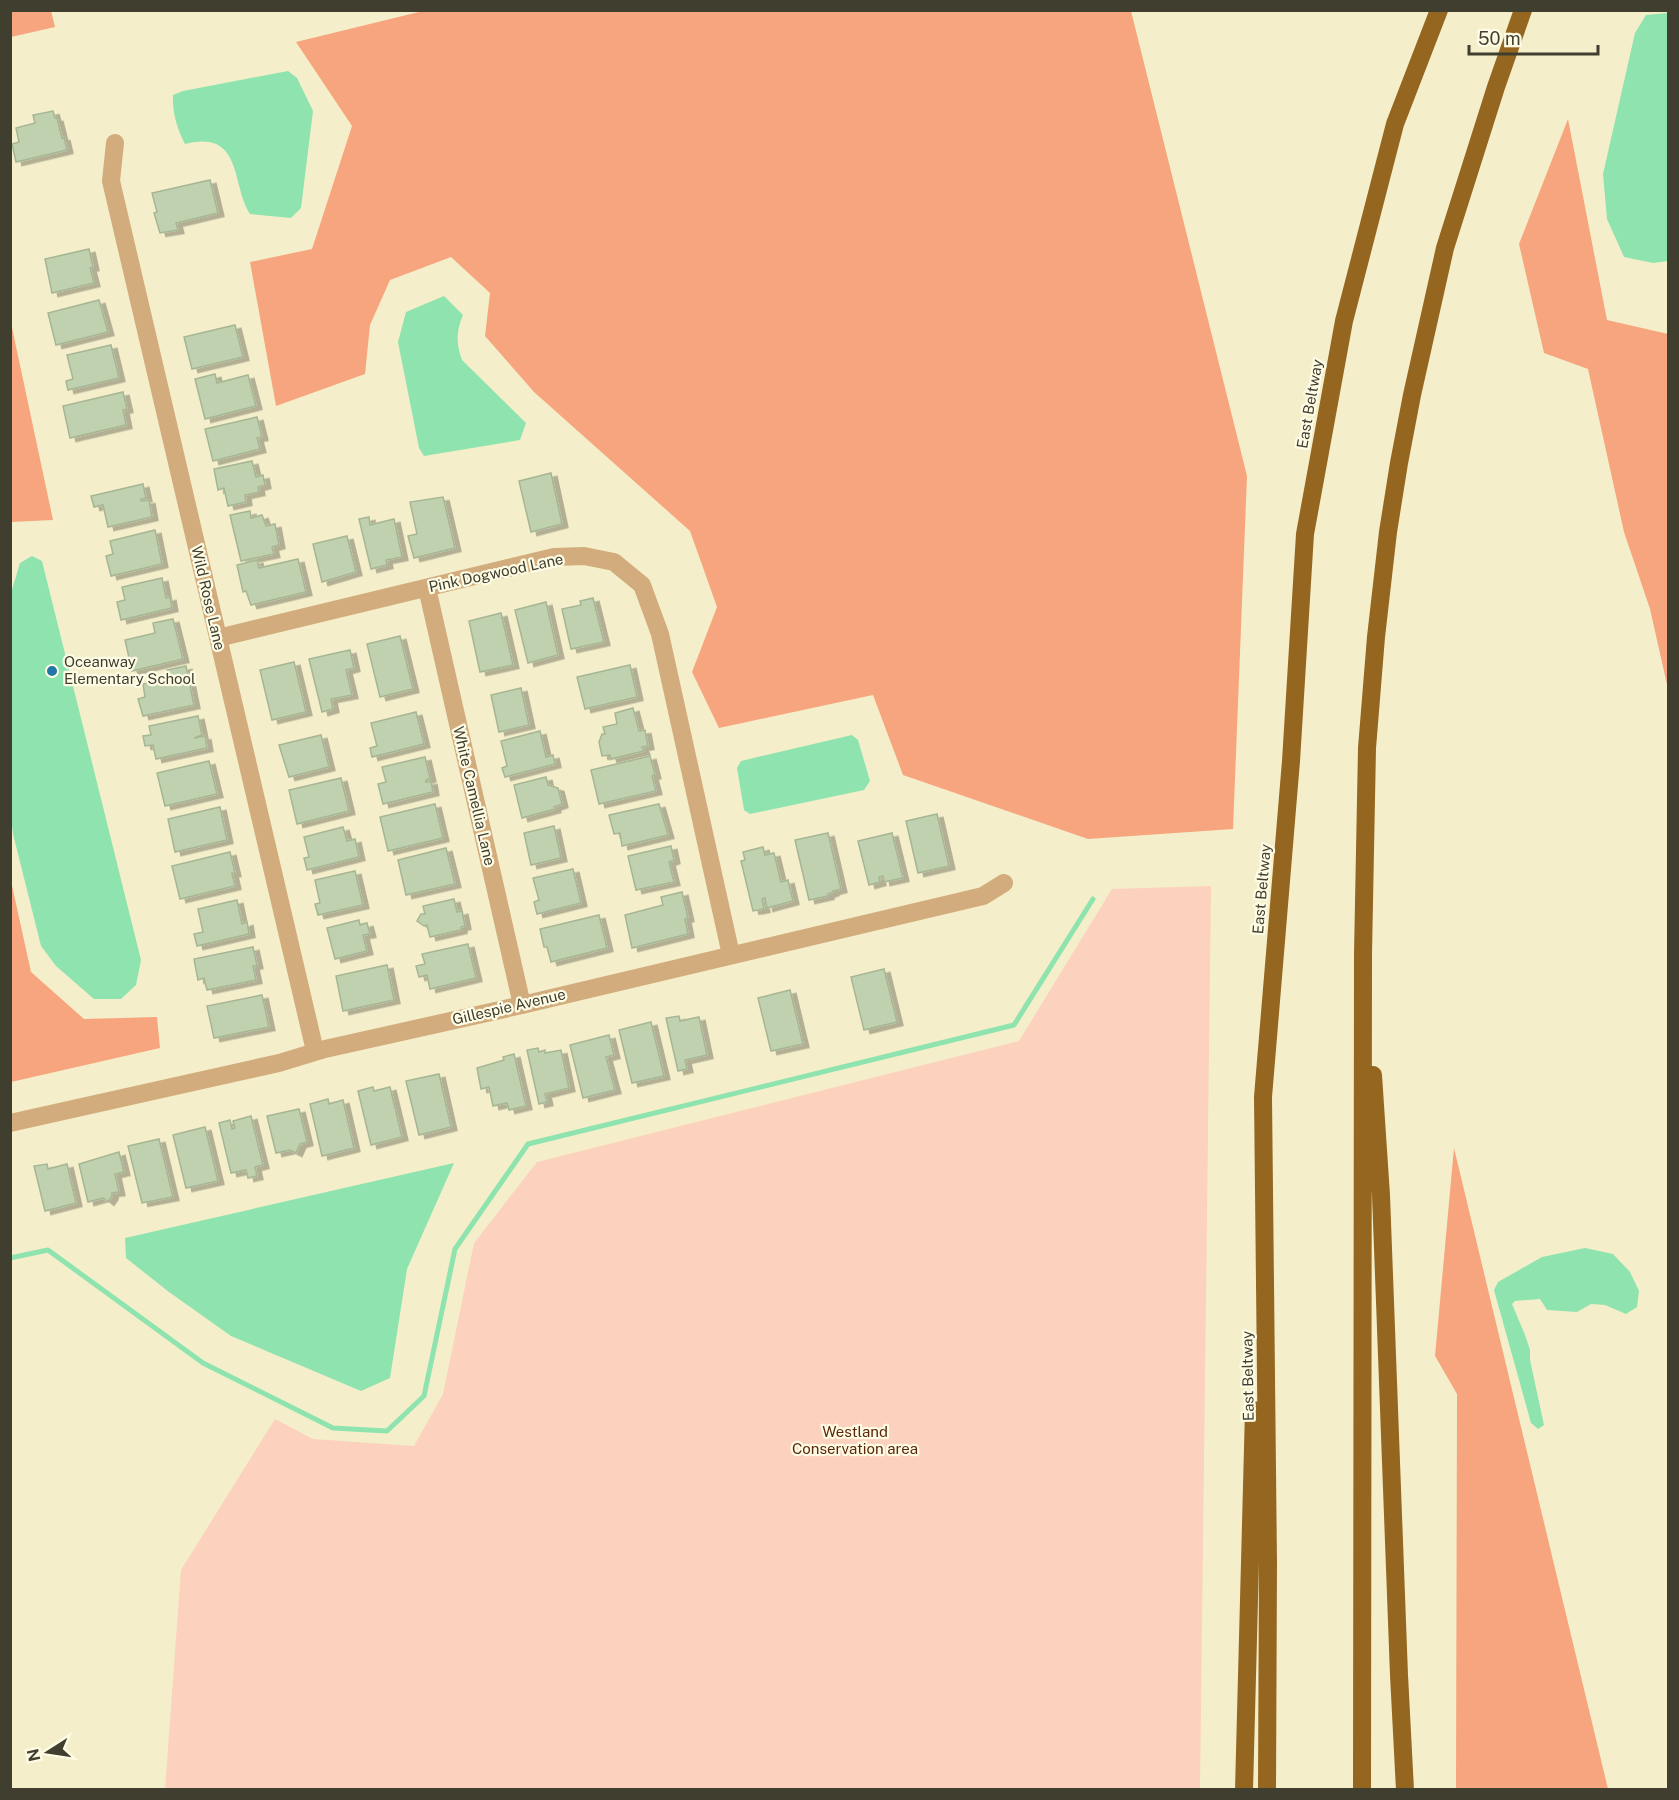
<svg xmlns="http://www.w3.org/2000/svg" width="1679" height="1800" viewBox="0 0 1679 1800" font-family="'Public Sans',sans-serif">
<defs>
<filter id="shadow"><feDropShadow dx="6" dy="3.5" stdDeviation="0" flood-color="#0004"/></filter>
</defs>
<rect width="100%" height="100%" fill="#f4efca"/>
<path fill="#fcd1be" d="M1211 886 1200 1789H165L181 1570 275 1419 313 1439 414 1446 443 1394 474 1243 537 1162 1019 1041 1112 889Z"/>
<path fill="#f7a57e" d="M10 11H51L55 27 11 37Z
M423 11H1131L1247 476 1233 829 1088 839 903 775 873 695 719 728 692 672 717 607 690 531 534 392 485 336 490 293 451 257 390 280 370 325 365 374 276 406 250 262 312 249 352 126 296 42Z
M1568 119 1607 320 1668 334V689L1650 609 1624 532 1588 369 1544 353 1519 244Z
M10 323H11L53 520 11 522Z
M11 881 31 972 84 1019 157 1017 160 1048 11 1082Z
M1454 1148 1608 1789H1456L1457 1394 1435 1356Z"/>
<path fill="#8ee3af" d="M1668 13V261L1653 263 1624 257 1607 219 1603 174 1635 33 1646 15Z
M288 71 297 78 313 111 301 208 291 218 250 214C231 184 243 129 185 144 177 129 172 112 173 95L183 91Z
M444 296 463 315C456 331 456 344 462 360L526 423 520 440 424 456 419 448 398 342 406 312Z
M32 556 42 561 141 960 136 985 121 999H94L56 966 41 946 13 834 10 807 11 593 20 563Z
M852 735 858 740 870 781 864 790 750 814 744 810 737 768 741 761Z
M454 1163 407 1269 390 1378 361 1391 231 1336 169 1292 126 1258 125 1238Z
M1585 1248 1613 1254 1630 1272 1639 1291 1637 1307 1626 1314 1605 1305 1591 1304 1577 1312 1547 1310 1540 1299 1515 1301 1512 1304 1525 1335 1530 1350V1360L1544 1425 1538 1429 1531 1423 1494 1290 1498 1282 1542 1257Z"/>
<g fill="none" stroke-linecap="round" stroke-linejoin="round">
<path stroke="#8ee3af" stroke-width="5" d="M10 1258 48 1250 203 1363 333 1428 387 1431 424 1396 455 1249 528 1144 1014 1025 1093 899"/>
</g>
<path fill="#c0d1af" stroke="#a6b695" stroke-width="1.5" filter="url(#shadow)" d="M53 111 55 118H57L62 138 64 137 67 150 16 162 12 144 19 142 16 128 35 123 33 115Z
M210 180 218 213 176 223 178 230 160 233 154 213 157 212 152 193Z
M89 249 93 267 90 268 94 283 52 293 45 259Z
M99 300 108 332 56 345 48 313Z
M235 325 243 357 192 369 184 337Z
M111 345 119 378 68 390 66 381 73 379 67 355Z
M215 374 217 383 248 375 256 406 205 419 195 379Z
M123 392 127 409 123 410 126 425 70 438 63 406Z
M257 417 262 437 257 438 260 449 213 461 205 429Z
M252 461 256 477 263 475 265 485 258 487 259 492 245 495 246 502 228 506 224 488 218 490 214 469Z
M551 473 562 524 531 532 519 481Z
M143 484 146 498 141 499V501L149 500 152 517 108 527 103 505 94 507 91 496Z
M443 497 455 548 414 558 408 536 417 534 410 502Z
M250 511 251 518 262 515 266 526 275 524 279 545 272 547 274 554 241 561 230 515Z
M369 517 370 525 394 519 402 557 386 560 387 565 371 569 359 519Z
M155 530 162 564 111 576 106 556 113 554 110 541Z
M347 536 356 572 322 582 313 544Z
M298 559 306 592 251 605 246 591 243 592 237 565 257 560 259 568Z
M162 578 166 598 170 597 172 608 121 620 117 602 125 600 122 587Z
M593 598 604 642 571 649 562 609 581 605 580 601Z
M546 602 558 655 528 663 515 610Z
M501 613 513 665 480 672 469 621Z
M173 619 183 659 132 671 125 640 155 633 153 623Z
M400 636 413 689 380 697 367 644Z
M350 650 354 668 346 670 352 695 331 699 333 709 322 712 309 659Z
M294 662 306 712 272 720 260 670Z
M630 665 637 697 585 709 577 677Z
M186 666 194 705 143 716 138 699 145 697 143 684 169 678 167 670Z
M521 688 529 725 499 732 491 695Z
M633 708 639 731 645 730 648 746 642 747 644 751 611 759 610 755 602 756 599 742 602 734H605L603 727 617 724 615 713Z
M416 712 424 744 372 757 370 748 377 746 371 723Z
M198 716 202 735 194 738 205 736 207 748 156 759 153 745 145 746 143 736 151 735 149 726Z
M540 731 546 757 553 755 555 764 505 777 502 768 507 766 501 741Z
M321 735 329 767 289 777 279 745Z
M650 756 655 775 652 776 656 791 599 804 591 770Z
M425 757 430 778 426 780V782L431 781 433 792 383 804 378 784 386 782 382 767Z
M209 761 217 794 165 806 157 773Z
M546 777 548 785 558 788 562 804 554 807 555 809 522 818 514 785Z
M341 778 349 811 297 824 289 790Z
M435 804 443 838 388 851 380 817Z
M659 804 668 835 622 846 620 833 614 834 609 815Z
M220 807 227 840 175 852 168 819Z
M937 814 949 866 918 873 906 821Z
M554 826 561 858 531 865 524 833Z
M343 827 347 841 355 839 359 857 307 870 304 858 309 857 304 837Z
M828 833 841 889 833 891V892L828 894V896L809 900 795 840Z
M892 833 903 878 884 882 883 876 879 877 880 882 869 885 858 841Z
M671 846 674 860 669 862 674 882 636 890 628 856Z
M763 847 765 855 774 853 781 882 788 880 793 901 767 908 765 898 762 899 764 909 753 911 741 861 745 860 743 852Z
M446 848 455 884 406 895 398 860Z
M230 852 235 873H232L235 886 180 899 172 866Z
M573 869 581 903 537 914 534 902 539 900 533 878Z
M355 871 363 905 318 915 315 904 320 903 315 880Z
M682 892 688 918 685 919 688 934 632 948 625 915 663 905 661 897Z
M454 899 457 912 462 911 465 926 461 927V930L430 937 427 925 424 926 417 921 421 914H425L423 906Z
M237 900 242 924 247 922 249 934 197 946 194 934 203 932 198 909Z
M599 915 607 948 551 962 547 947H544L540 929Z
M359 920 360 925 367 923 370 934 363 935 367 951 335 959 327 928Z
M468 944 476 978 430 989 427 975 419 977 416 966 425 964 422 954Z
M253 947 257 965 253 966 256 980 207 990 204 978 198 980 194 959Z
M387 965 394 1000 343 1011 336 976Z
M884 969 897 1022 864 1030 851 977Z
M790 990 803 1044 771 1051 758 998Z
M262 995 269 1027 214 1038 207 1006Z
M679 1016 680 1021 699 1017 707 1055 685 1060 687 1069 678 1071 666 1018Z
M651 1022 664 1076 632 1083 619 1030Z
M609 1035 614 1055 606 1057 615 1090 583 1098 570 1045Z
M538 1048 539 1052 545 1050V1053L561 1050 569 1088 545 1094 547 1102 539 1104 527 1050Z
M514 1054 526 1106 509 1110 507 1103 493 1106 489 1087 481 1089 477 1068 504 1060 503 1057Z
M439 1074 451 1127 419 1135 406 1081Z
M373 1087 374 1091 390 1087 402 1137 371 1145 358 1091Z
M328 1099 329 1104 343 1100 354 1148 322 1156 310 1104Z
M299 1109 307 1142 300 1144 296 1153 290 1150 276 1153 267 1116Z
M251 1116 263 1165 255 1167 257 1176 248 1178 246 1170 231 1173 219 1123 230 1120 232 1129 235 1128 233 1121Z
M205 1127 218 1181 186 1188 173 1135Z
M159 1139 173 1197 142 1203 128 1146Z
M119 1152 124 1172 115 1174 119 1192 112 1193V1196L108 1202 103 1198 88 1202 79 1164Z
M47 1164 48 1169 67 1164 76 1203 45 1211 34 1166Z"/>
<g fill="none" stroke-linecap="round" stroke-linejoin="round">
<path stroke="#d2ac7c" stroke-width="18" d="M115 143 111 181 315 1051
M427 588 522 1005
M218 638 554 557 584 556 614 562 642 585 660 634 731 955
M10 1123 279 1063 325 1049 522 1005 983 896 1004 883"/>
<path stroke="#956620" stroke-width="18" d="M1373 1075 1381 1195 1399 1675 1405 1790
M1244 1790 1254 1410
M1267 1790 1268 1563 1263 1097 1291 761 1305 534 1344 321 1395 124 1439 10
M1362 1790 1363 954 1367 748 1376 637 1388 532 1399 463 1412 395 1445 248 1496 87 1523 10"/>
</g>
<circle fill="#2377a7" stroke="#fffce6" stroke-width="2" cx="52" cy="671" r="6"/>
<g text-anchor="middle" stroke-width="4.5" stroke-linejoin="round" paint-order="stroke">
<g font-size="15" fill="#403e2f" stroke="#fffce6">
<text transform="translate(1310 404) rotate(-80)" y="5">East Beltway</text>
<text transform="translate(496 573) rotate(-12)" y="5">Pink Dogwood Lane</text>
<text transform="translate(208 598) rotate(77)" y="5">Wild Rose Lane</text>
<text transform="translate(474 796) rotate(77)" y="5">White Camellia Lane</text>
<text transform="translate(1262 889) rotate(-85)" y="5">East Beltway</text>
<text transform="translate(509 1007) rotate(-13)" y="5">Gillespie Avenue</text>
<text transform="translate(1248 1376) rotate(-91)" y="5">East Beltway</text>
</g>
<g font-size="15" fill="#403e2f" stroke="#fffce6" text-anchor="start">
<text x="64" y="667">Oceanway<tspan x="64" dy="17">Elementary School</tspan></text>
</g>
<g font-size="15" fill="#5a270b" stroke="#fffce6">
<text x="855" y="1437">Westland<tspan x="855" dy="17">Conservation area</tspan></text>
</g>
</g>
<rect width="1679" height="1800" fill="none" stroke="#403e2f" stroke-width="24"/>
<g transform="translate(48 1752) rotate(258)" stroke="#fffce6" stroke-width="4.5" paint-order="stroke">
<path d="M0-4.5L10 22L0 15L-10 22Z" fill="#403e2f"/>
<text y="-9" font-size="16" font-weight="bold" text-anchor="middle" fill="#403e2f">N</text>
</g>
<path d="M1469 45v9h129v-9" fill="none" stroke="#403e2f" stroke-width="3"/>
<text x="1478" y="45" font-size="18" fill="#403e2f" stroke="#fffce6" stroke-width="4.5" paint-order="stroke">50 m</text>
</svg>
